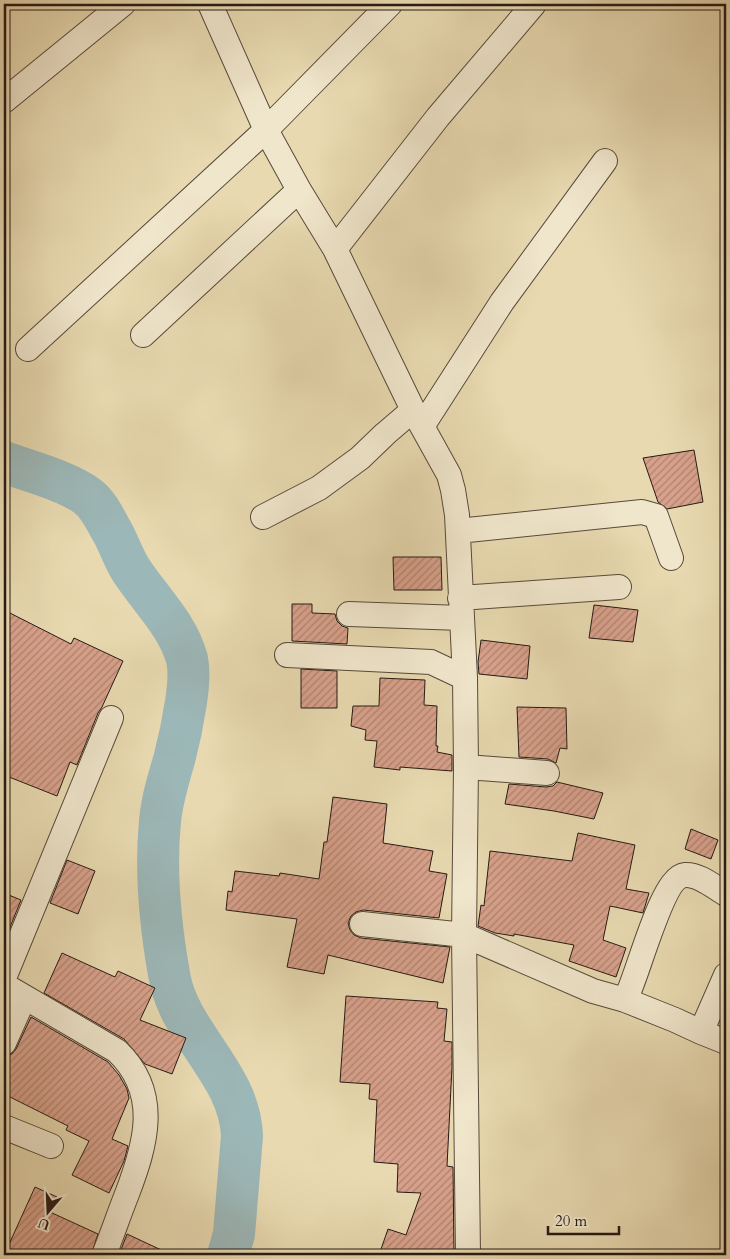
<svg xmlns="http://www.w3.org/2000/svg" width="730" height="1259" viewBox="0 0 730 1259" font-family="Cardo,serif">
<defs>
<pattern id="building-hatch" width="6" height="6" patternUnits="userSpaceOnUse" patternTransform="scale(1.25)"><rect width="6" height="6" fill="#d8a18b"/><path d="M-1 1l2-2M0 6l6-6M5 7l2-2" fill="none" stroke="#af8270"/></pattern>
</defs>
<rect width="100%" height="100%" fill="#e8d9b0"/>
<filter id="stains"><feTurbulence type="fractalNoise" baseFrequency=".004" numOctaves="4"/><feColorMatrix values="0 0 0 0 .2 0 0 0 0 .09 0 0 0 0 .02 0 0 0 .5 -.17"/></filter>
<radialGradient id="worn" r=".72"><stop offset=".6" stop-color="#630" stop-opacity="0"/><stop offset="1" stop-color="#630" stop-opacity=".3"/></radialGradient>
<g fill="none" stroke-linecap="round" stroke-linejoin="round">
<path stroke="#9cb7b7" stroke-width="42" d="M4 462C28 471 67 481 87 496 98 504 104 517 110 528 119 542 123 559 133 573 152 601 178 626 187 659 190 673 188 689 186 702 183 722 179 741 174 760 168 780 162 800 160 821 155 872 160 923 169 974 178 1034 240 1073 242 1136L234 1234 228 1255"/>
</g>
<path fill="url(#building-hatch)" stroke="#271a14" d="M694 450 703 502 667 509 658 502 643 458Z
M393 557H441L442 590H394Z
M292 604H312V613L335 614 337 621 342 626 348 628 347 644 292 641Z
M594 605 638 610 633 642 589 638Z
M4 610 71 644 74 638 123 661 102 707 98 713 77 765 70 762 57 796 4 775Z
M481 640 530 646 527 679 479 674 478 662Z
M301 669 337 671V708H301Z
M380 678 425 680 424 705 437 706 436 746H438L437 752 452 755V771L400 767V770L374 767 377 741 365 740 366 730 351 726 353 706H379Z
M517 707 566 708 567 749 560 748 556 763 548 759 519 757Z
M557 782 603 793 594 819 554 811 505 804 509 784 546 787 553 786Z
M333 797 387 804 383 843 433 851 429 871 447 874 439 918 363 910 356 912 351 916 348 923 350 930 354 935 361 938 450 947 443 983 328 955 324 974 287 967 297 919 226 910 228 891 232 892 235 871 279 876 280 873 319 879 324 842H327Z
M691 829 718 840 711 859 685 849Z
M578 833 635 845 626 889 649 893 643 913 610 906 603 940 626 948 616 977 569 961 574 945 514 934V936L495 933 478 926 481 905 484 906 490 851 572 861Z
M67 860 95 871 78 914 50 903Z
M4 893 21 900 4 942Z
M62 953 115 977 118 971 155 988 140 1020 186 1038 172 1074 145 1064 124 1039 44 993Z
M346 996 438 1002 437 1008 447 1009 444 1041 452 1042V1067L447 1166 453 1167 454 1255H379L388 1229 406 1235 421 1193 397 1192 398 1164 374 1162 377 1100 369 1099 370 1084 340 1082Z
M31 1017 108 1062 119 1075 127 1089 129 1098 112 1139 128 1146 124 1161 109 1193 72 1175 89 1141 66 1130 68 1126 4 1094V1056L12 1054 16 1049Z
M35 1187 57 1197 50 1212 98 1234 91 1255H17L6 1251Z
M127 1234 172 1255H119Z"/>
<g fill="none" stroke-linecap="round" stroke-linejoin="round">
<defs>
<path id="street" d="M210 4 266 130 299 190 335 249 413 410 449 475 453 490 457 515 465 678 466 767 464 935 468 1255
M4 101 123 4
M335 249 438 117 534 4
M143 335 299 190
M28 349 266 130 390 4
M423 425 502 302 605 161
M263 517 319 488 360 458 385 434 413 410
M458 531 642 512 656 516 671 558
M460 598 619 587
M349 614 461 618
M287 655 431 662 465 678
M466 767 547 773
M362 924 464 935 593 991 625 1000C637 980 661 877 685 875 699 874 714 887 726 894
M4 978 111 718
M4 985 117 1051C161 1093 146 1144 127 1194 119 1214 112 1235 104 1255
M625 1000 675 1020 701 1032 726 975
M701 1032 726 1042
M4 1043 24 998
M4 1127 51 1146"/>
</defs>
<use href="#street" stroke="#574a3b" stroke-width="26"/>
<use href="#street" stroke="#f0e6cc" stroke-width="24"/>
</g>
<rect width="730" height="1259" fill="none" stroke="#e8d9b0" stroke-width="20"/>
<rect x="5" y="5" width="720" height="1249" fill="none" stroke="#271a14" stroke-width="2.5"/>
<rect x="10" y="10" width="710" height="1239" fill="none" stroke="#271a14"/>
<g transform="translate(48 1212) rotate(199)" stroke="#f0e6cc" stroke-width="4" paint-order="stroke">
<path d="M0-4L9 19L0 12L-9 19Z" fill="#271a14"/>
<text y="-8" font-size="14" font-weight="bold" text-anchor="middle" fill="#271a14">U</text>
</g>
<path d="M548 1226v8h71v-8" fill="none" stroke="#271a14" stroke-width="2.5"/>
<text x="555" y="1226" font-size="15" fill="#271a14" stroke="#f0e6cc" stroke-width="4" paint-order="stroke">20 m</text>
<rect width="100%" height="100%" filter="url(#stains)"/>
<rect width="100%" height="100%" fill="url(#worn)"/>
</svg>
